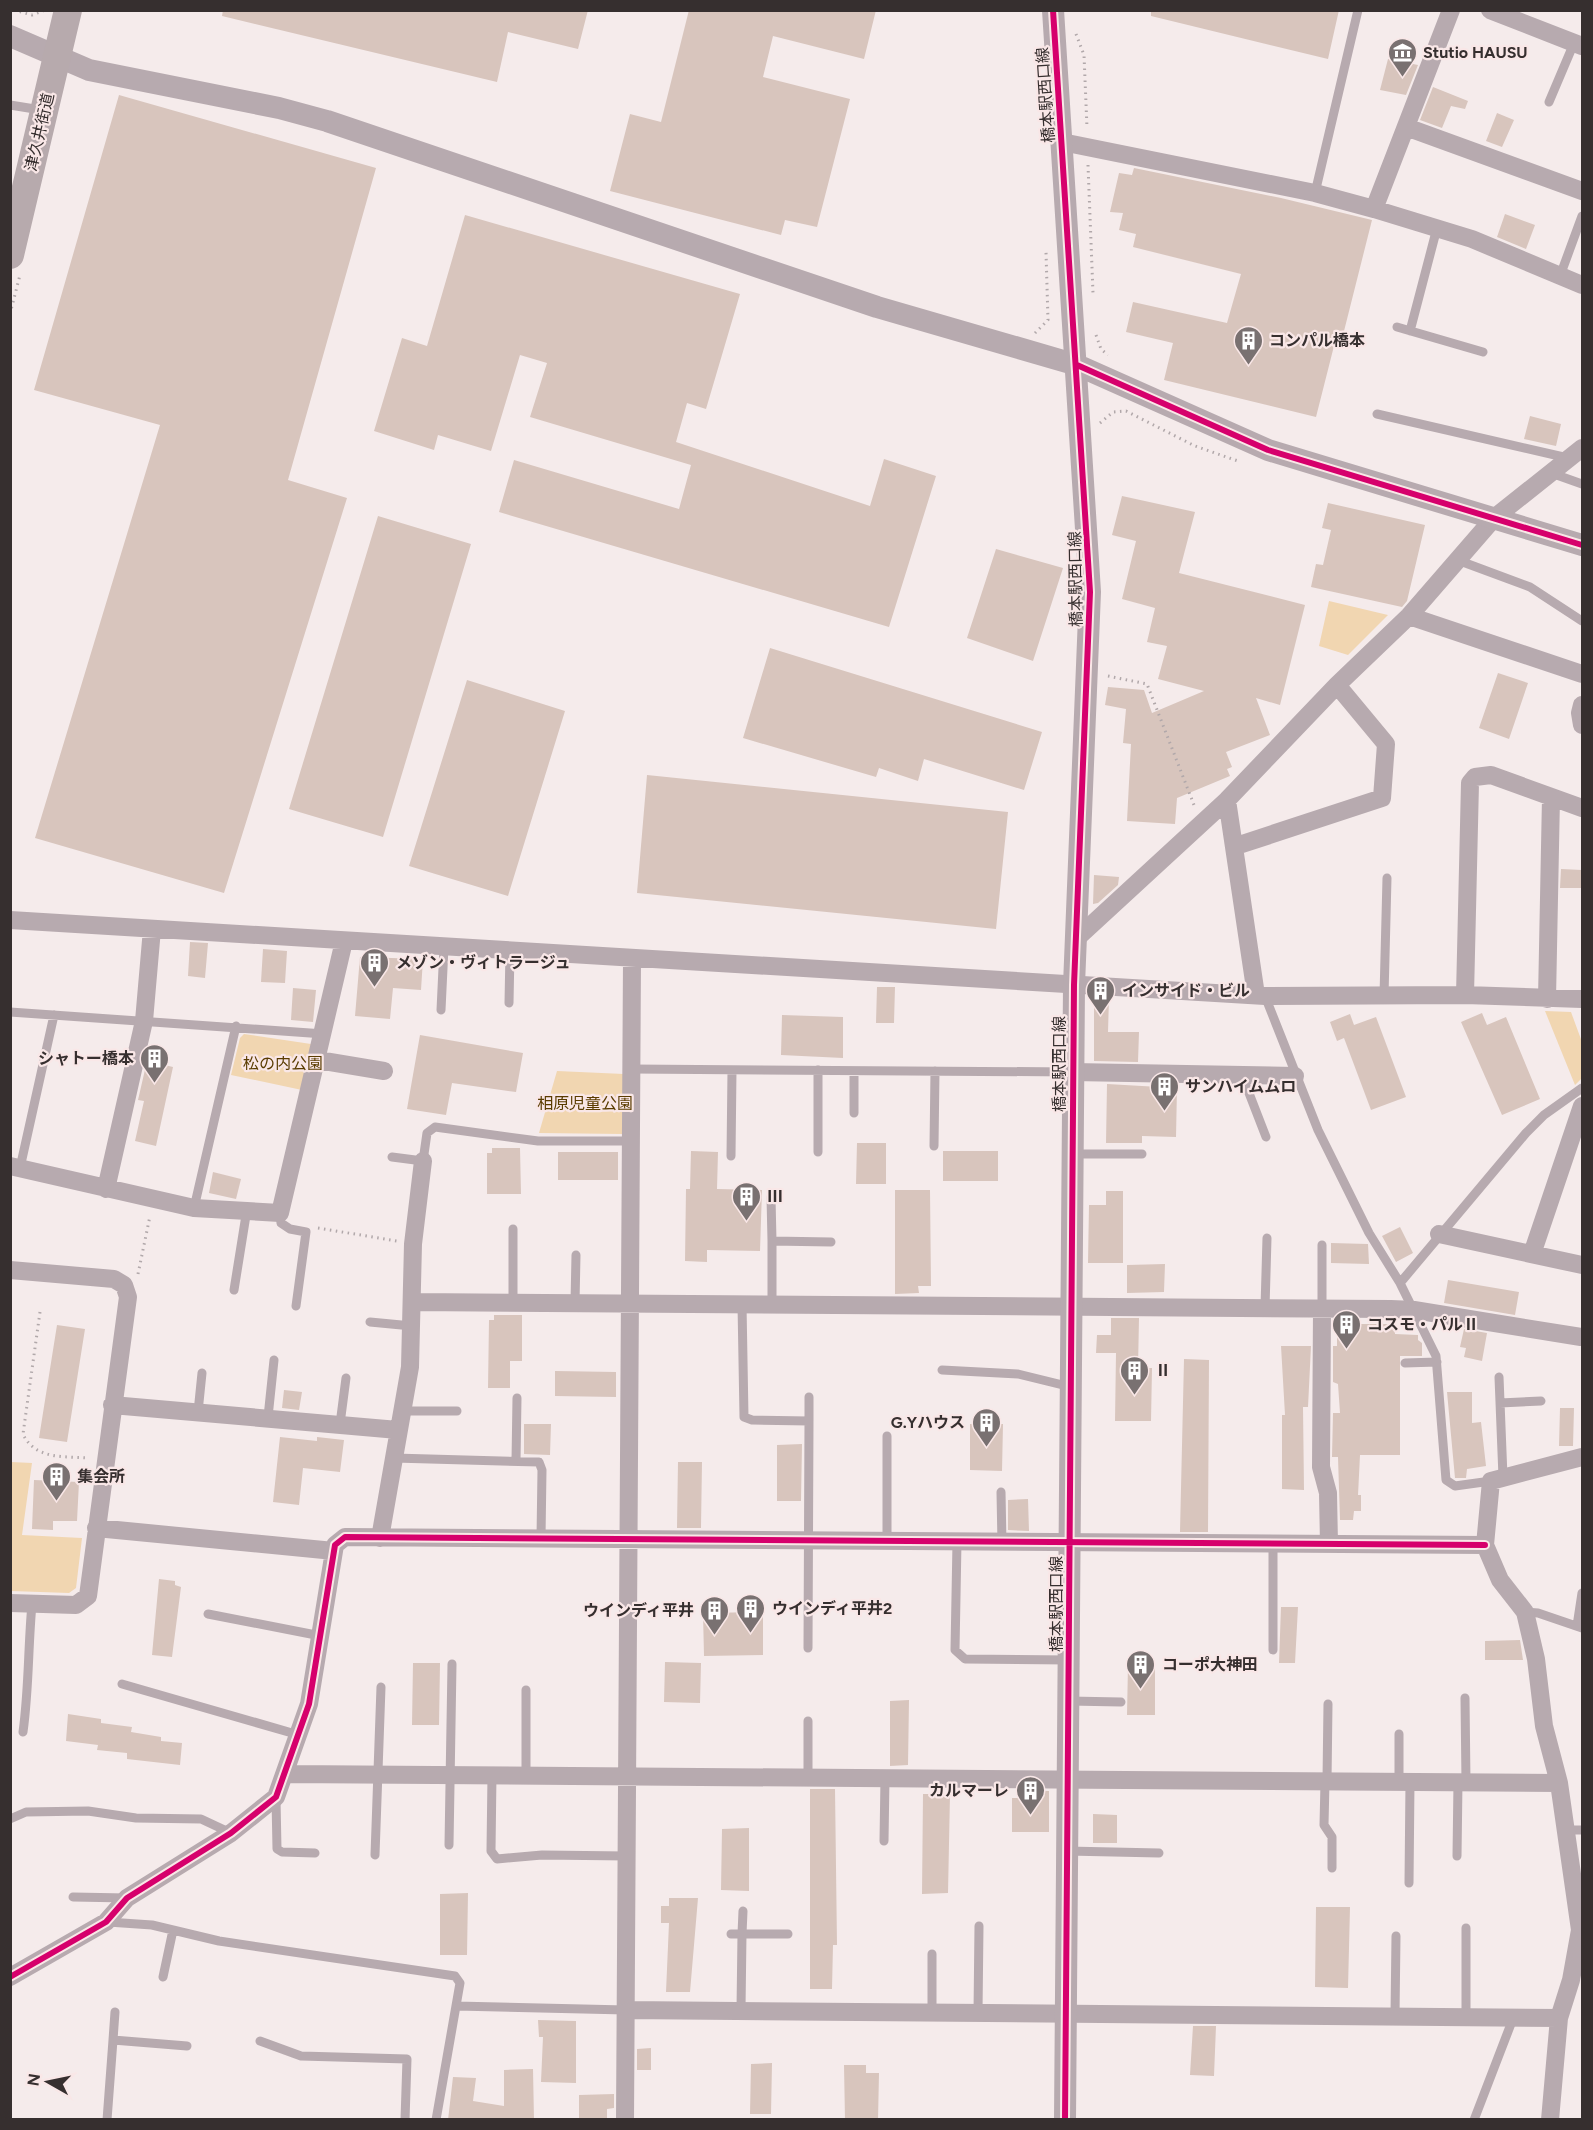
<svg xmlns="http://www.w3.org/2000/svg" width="1593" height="2130" viewBox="0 0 1593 2130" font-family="Figtree,'Noto Sans JP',sans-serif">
<rect width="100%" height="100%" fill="#f5ebeb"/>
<path fill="#f1d6b1" d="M1329 601 1388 615 1348 655 1319 646Z
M1545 1011 1571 1012 1582 1042V1078L1575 1085Z
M244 1034 311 1044 302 1090 231 1075 240 1038Z
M557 1071 624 1074 622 1134 539 1133Z
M11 1462 32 1463 22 1535 82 1538 76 1588 69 1593 11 1591Z"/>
<path fill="#d8c5bd" d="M223 10H588L578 49 508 32 497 82 222 16Z
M689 10H876L864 59 773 36 763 77 850 99 817 227 785 220 781 235 610 191 630 114 661 122Z
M1151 10H1339L1328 59 1151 16Z
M1388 59 1418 65 1406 95 1380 90Z
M1433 87 1468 101 1465 109 1451 106 1442 128 1420 120Z
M119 95 376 168 288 480 347 498 224 893 35 838 160 425 34 390Z
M1497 113 1514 120 1502 147 1486 141Z
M1134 168 1281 198 1372 220 1341 343 1335 342 1316 417 1164 380 1173 343 1126 332 1133 302 1227 323 1241 274 1133 247 1136 234 1119 230 1123 213 1110 212 1119 173 1132 175Z
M1505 214 1535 225 1526 249 1497 237Z
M465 215 740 294 706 409 687 403 676 442 870 506 884 459 936 476 889 627 499 512 514 460 679 509 691 465 530 417 547 363 520 355 491 451 438 435 434 450 374 431 402 338 427 346Z
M1530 416 1561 424 1556 446 1524 439Z
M1122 496 1195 512 1179 573 1305 605 1280 705 1256 698 1270 735 1226 752 1232 767 1227 769 1230 776 1177 798 1175 824 1127 821 1131 744 1123 743 1126 709 1105 705 1108 687 1144 690 1152 713 1204 691 1158 679 1167 646 1147 642 1155 608 1122 599 1136 541 1112 535Z
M1328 503 1425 525 1407 601 1402 607 1311 587 1316 564 1323 565 1331 530 1322 528Z
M378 516 471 544 383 837 289 809Z
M996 549 1063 568 1033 661 967 638Z
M770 648 1042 732 1024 790 924 759 918 781 879 768 876 777 743 738Z
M1498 673 1528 683 1509 739 1479 728Z
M467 680 565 711 508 896 409 866Z
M647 775 1008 812 996 929 637 893Z
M1561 869 1582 870V888H1560Z
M1094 875 1119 877 1118 885 1098 903 1093 904Z
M190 942 208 943 205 978 188 976Z
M263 949 287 951 285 983 261 982Z
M360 957 423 959 421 990 393 988 390 1019 355 1016Z
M877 987H895L894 1023H876Z
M293 988 316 990 313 1022 291 1020Z
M1094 997 1109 998 1108 1032H1139L1138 1062 1094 1061Z
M1482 1013 1487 1025 1506 1017 1540 1099 1502 1115 1461 1022Z
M1350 1014 1354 1025 1376 1017 1406 1097 1371 1110 1344 1038 1337 1041 1330 1022Z
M782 1015 843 1017V1058L781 1055Z
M420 1035 523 1053 516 1092 452 1083 446 1115 407 1109Z
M147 1061 173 1067 156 1146 135 1141 144 1101 138 1100Z
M1107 1084 1177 1088 1176 1137 1142 1136V1143H1106Z
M857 1143H886V1184H856Z
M492 1148H520L521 1194H487V1153H492Z
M691 1151 718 1152 717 1189 762 1190 760 1251 707 1250V1262L685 1261 686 1189H690Z
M943 1151H998V1181H943Z
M558 1152H618V1180H558Z
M213 1172 241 1179 236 1199 209 1193Z
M895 1190H930L931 1286H918L919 1293 895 1294Z
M1106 1191H1123V1263H1088L1089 1205H1106Z
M1400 1227 1413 1253 1396 1262 1382 1236Z
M1331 1243 1368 1244 1369 1264 1331 1263Z
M1165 1264 1164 1292 1127 1293V1265Z
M1448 1280 1519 1292 1515 1315 1444 1303Z
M494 1315H522V1361H510V1388H488L489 1320H494Z
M1111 1318H1139L1138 1368H1152L1151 1421H1115L1116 1353H1096L1097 1335H1111Z
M1337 1320H1356V1324H1395V1334L1418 1335V1340L1422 1343V1356H1400V1455H1360L1358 1495H1361V1511H1354L1353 1520H1340L1338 1457H1332L1333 1413H1340L1338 1384 1333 1382V1346H1337Z
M57 1325 85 1329 67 1442 39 1438Z
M1464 1329 1487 1333 1482 1361 1464 1357 1466 1348 1460 1347Z
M1281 1346H1311L1308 1407H1303L1304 1490 1282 1489V1415H1285Z
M1184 1359 1209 1360 1208 1532H1180Z
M555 1371 616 1372V1397L555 1396Z
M284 1390 302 1392 299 1410 282 1408Z
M1447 1392H1472V1423L1481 1422 1486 1466 1467 1469 1466 1478H1455Z
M1560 1408H1574L1573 1446H1559Z
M524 1424H551L550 1455 524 1454Z
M970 1424H1003L1002 1471 970 1470Z
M280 1437 317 1441V1437L344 1440 340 1472 303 1468 299 1505 273 1502Z
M802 1444 801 1501H777V1445Z
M678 1462H702L701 1528H677Z
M34 1480 79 1482 77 1521H53V1530L32 1529Z
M1028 1499 1029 1531 1008 1530V1500Z
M159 1579 175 1581V1585L181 1587 172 1657 152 1655Z
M1281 1607H1298L1295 1663H1279Z
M763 1612V1655L704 1656 703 1613Z
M1520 1640 1523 1660H1485V1641Z
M665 1662 701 1663 700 1703 664 1702Z
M413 1663H440L439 1725H412Z
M1128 1665H1155V1715H1127Z
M909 1700 908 1765 890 1766V1701Z
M68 1714 101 1719V1723L132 1727 131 1732 161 1737V1741L182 1743 180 1765 127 1759V1753L97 1750 98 1745 66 1741Z
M810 1789H835L837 1945H833L832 1989H810Z
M1018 1790 1049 1791V1832H1012V1798H1018Z
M923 1794H950L948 1893 922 1894Z
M1093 1814 1117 1815V1843H1093Z
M749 1828V1891L721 1890 722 1829Z
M468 1893 467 1955H440V1894Z
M669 1898H698L690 1992H666L669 1923H661V1906H669Z
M1316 1907H1350L1348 1988 1315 1987Z
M538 2020 576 2021V2083L541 2082 543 2037H539Z
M1193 2026H1216L1214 2076 1190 2075Z
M651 2048V2070H637V2049Z
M772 2063 771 2114H750L751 2064Z
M844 2065H866V2073H879L878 2120H845Z
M533 2069 534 2120H448L453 2077 476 2078 473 2101 504 2106V2070Z
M614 2094V2108L607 2109V2120H579V2095Z"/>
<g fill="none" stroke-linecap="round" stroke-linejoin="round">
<path stroke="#b1a8aa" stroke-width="3" stroke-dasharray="1.5 4.5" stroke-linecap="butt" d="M14 10 32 15 43 11
M1076 34 1084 55 1087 128
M1088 165 1093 293
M10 314 20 275
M1035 333 1048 320 1046 252
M1096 335 1101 349 1108 355
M1100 423 1113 412 1126 411 1195 446 1238 461
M1108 676 1147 684 1194 805
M318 1228 397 1241
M138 1274 150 1216
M40 1312 23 1434C35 1460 64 1456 88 1458"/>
<path stroke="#b7aaaf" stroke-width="9" d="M1549 102 1574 43
M10 105 41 110
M1315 193 1358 10
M1560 276 1582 216
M1397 327 1483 352
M1410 331 1437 228
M1377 414 1568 458
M1551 473 1582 484
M1460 561 1530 587 1582 621
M1265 996 1318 1130 1369 1233 1400 1283 1436 1356 1446 1480 1455 1486 1491 1481
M1384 996 1387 878
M509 1003 510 951
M441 1010 444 947
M10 1012 324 1034
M632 1069 1072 1072
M1242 1075 1266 1137
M854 1113V1071
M934 1146 935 1071
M818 1152V1070
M1072 1154H1142
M731 1156 732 1070
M392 1157 423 1161 427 1133 435 1127 538 1141H631
M20 1168 54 1015
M771 1197 772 1241
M194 1208 236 1026
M280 1213 281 1223 290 1229 306 1232 296 1306
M513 1229V1302
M1322 1245V1309
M1400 1283 1526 1133 1544 1115 1582 1088
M234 1290 247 1209
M575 1303 576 1255
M742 1304 744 1417 752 1420 809 1421 808 1648
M772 1305V1241L831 1242
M1265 1308 1267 1238
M370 1322 412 1326
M1405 1363 1437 1362
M942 1370 1018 1374 1071 1387
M1499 1377 1503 1477
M1500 1403 1541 1401
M403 1411H457
M198 1412 202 1373
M268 1417 274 1360
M809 1421V1397
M340 1424 346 1378
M394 1458 539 1462 542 1470 541 1538
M516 1461 517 1398
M1001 1492 1002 1544
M887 1542V1436
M957 1542 955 1650 965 1659 1069 1660
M1525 1612 1538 1613 1582 1628
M208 1614 321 1636
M1577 1626 1582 1593
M1273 1650V1544
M122 1684 299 1735
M1465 1698 1466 1782
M1069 1701 1121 1702
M808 1721V1776
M23 1732C29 1689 28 1647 32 1604
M492 1775 491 1851 497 1859 542 1855 627 1856
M526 1775V1690
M1327 1781 1328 1704
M1325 1782 1324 1825 1332 1837V1868
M1399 1782V1734
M276 1799 277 1849 282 1852 315 1853
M10 1819 26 1812 88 1811 136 1818 201 1819 231 1833
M1566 1830H1582
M884 1841 885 1778
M449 1845 452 1664
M1067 1851 1159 1853
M375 1855 381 1687
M1457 1856 1458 1782
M1409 1883 1410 1782
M73 1897 127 1898
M108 1922 152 1925 219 1941 455 1976 460 1983 436 2120
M731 1934H742L743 1911
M932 1954V2012
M163 1977 173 1930
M456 2006 626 2010
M741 2009 742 1934H788
M978 2012 979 1926
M1395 2015 1396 1936
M1466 2016V1928
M113 2040 115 2012
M260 2041 301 2056 407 2059 405 2120
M107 2120 113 2040 187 2046
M1474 2120 1514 2016"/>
<path stroke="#b7aaaf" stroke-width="18" d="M1490 10 1582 46
M1406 127 1582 191
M1062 142 1315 193 1374 209 1472 239 1582 285
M1374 209 1451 10
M1409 616 1582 674
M1582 705 1580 713 1582 725
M1227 800 1256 995
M1236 846 1382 798 1386 744 1337 685
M10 920 1265 996 1465 995 1582 999
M1076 939 1227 800 1337 685 1409 616 1494 518 1582 448
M1465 995 1470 783 1475 777 1491 775 1582 808
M1547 999 1551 797
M318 1060 384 1071
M1072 1072 1295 1076
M10 1166 194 1208 280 1213 344 941
M106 1189 144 1021 152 929
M1439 1234 1582 1265
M1532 1254 1582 1106
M10 1270 114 1279 124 1285 128 1297 88 1596 76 1605 10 1603
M413 1302 1391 1309 1414 1310 1581 1337
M1322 1309 1321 1467 1328 1493 1329 1544
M112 1405 398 1430
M96 1528 334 1551
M380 1538 410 1367 413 1244 423 1161
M285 1774 1559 1783
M10 1977 106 1922 127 1898 231 1833 276 1797 309 1704 335 1545 345 1537 1485 1545
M626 2010 1559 2018
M625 2120 632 960
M1550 2120 1559 2018 1571 1980 1580 1930 1559 1783 1544 1726 1536 1659 1525 1612 1500 1580 1485 1545 1491 1481 1582 1457"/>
<path stroke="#b7aaaf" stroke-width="22" d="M1053 10 1090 592 1074 985 1065 2120
M10 36 89 70 279 108 327 121 877 307 1077 365 1268 450 1582 545"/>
<path stroke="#b7aaad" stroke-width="28" d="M10 255 68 10"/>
<defs>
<path id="cycleway" d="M1053 10 1090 592 1074 985 1065 2120
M1077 365 1268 450 1582 545
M10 1977 106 1922 127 1898 231 1833 276 1797 309 1704 335 1545 345 1537 1485 1545"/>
</defs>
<use href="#cycleway" stroke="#f9e7e7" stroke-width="10"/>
<use href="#cycleway" stroke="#d6006c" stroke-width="6"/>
</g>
<defs>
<symbol id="museum-pin" viewBox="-11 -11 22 30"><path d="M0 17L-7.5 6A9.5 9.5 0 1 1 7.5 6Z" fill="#797171" stroke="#f9e7e7"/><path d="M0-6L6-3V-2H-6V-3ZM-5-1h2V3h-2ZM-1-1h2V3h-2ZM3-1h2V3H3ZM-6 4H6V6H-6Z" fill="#fff"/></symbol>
<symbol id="building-pin" viewBox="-11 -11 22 30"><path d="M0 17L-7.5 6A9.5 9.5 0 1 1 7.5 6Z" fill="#797171" stroke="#f9e7e7"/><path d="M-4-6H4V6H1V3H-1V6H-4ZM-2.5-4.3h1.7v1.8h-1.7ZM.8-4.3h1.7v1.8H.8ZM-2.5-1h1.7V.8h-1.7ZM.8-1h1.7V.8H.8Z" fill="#fff"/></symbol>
</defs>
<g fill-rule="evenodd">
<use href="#museum-pin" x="1386" y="36" width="33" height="45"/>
<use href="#building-pin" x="1232" y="324" width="33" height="45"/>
<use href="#building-pin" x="358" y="946" width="33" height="45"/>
<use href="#building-pin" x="1084" y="974" width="33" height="45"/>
<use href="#building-pin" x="138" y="1042" width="33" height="45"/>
<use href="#building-pin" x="1148" y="1070" width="33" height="45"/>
<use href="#building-pin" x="730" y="1180" width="33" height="45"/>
<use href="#building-pin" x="1330" y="1308" width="33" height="45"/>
<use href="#building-pin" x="1118" y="1354" width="33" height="45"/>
<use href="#building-pin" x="970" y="1406" width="33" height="45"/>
<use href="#building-pin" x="40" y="1460" width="33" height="45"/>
<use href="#building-pin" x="734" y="1592" width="33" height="45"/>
<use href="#building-pin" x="698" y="1594" width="33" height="45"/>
<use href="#building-pin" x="1124" y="1648" width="33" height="45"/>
<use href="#building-pin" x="1014" y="1774" width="33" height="45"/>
</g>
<g text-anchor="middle" stroke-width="4.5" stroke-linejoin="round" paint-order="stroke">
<g font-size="16" font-weight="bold" fill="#362f2f" stroke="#f9e7e7" text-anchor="start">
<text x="1423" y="58">Stutio HAUSU</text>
<text x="1269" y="346">コンパル橋本</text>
<text x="396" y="968">メゾン・ヴィトラージュ</text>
<text x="1122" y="996">インサイド・ビル</text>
<text x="134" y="1064" text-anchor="end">シャトー橋本</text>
<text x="1185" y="1092">サンハイムムロ</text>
<text x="767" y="1202">Ⅲ</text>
<text x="1367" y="1330">コスモ・パルⅡ</text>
<text x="1155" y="1376">Ⅱ</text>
<text x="965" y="1428" text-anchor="end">G.Yハウス</text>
<text x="77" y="1482">集会所</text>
<text x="772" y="1614">ウインディ平井2</text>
<text x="694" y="1616" text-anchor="end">ウインディ平井</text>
<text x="1162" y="1670">コーポ大神田</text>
<text x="1009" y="1796" text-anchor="end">カルマーレ</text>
</g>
<g font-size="16" fill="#362f2f" stroke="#f9e7e7">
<text transform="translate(1045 95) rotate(-94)" y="6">橋本駅西口線</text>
<text transform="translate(39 132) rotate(-77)" y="6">津久井街道</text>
<text transform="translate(1075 579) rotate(-91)" y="6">橋本駅西口線</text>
<text transform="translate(1059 1064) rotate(-90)" y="6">橋本駅西口線</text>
<text transform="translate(1056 1604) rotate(-90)" y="6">橋本駅西口線</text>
</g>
<g font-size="16" fill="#5a3c00" stroke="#f9e7e7">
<text x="283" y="1069">松の内公園</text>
<text x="585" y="1109">相原児童公園</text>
</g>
</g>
<rect width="1593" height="2130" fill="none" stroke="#362f2f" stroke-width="24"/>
<g transform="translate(48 2082) rotate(279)" stroke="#f9e7e7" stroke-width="4.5" paint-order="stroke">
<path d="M0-4.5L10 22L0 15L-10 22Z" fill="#362f2f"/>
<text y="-9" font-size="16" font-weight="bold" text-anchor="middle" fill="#362f2f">N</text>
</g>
</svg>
